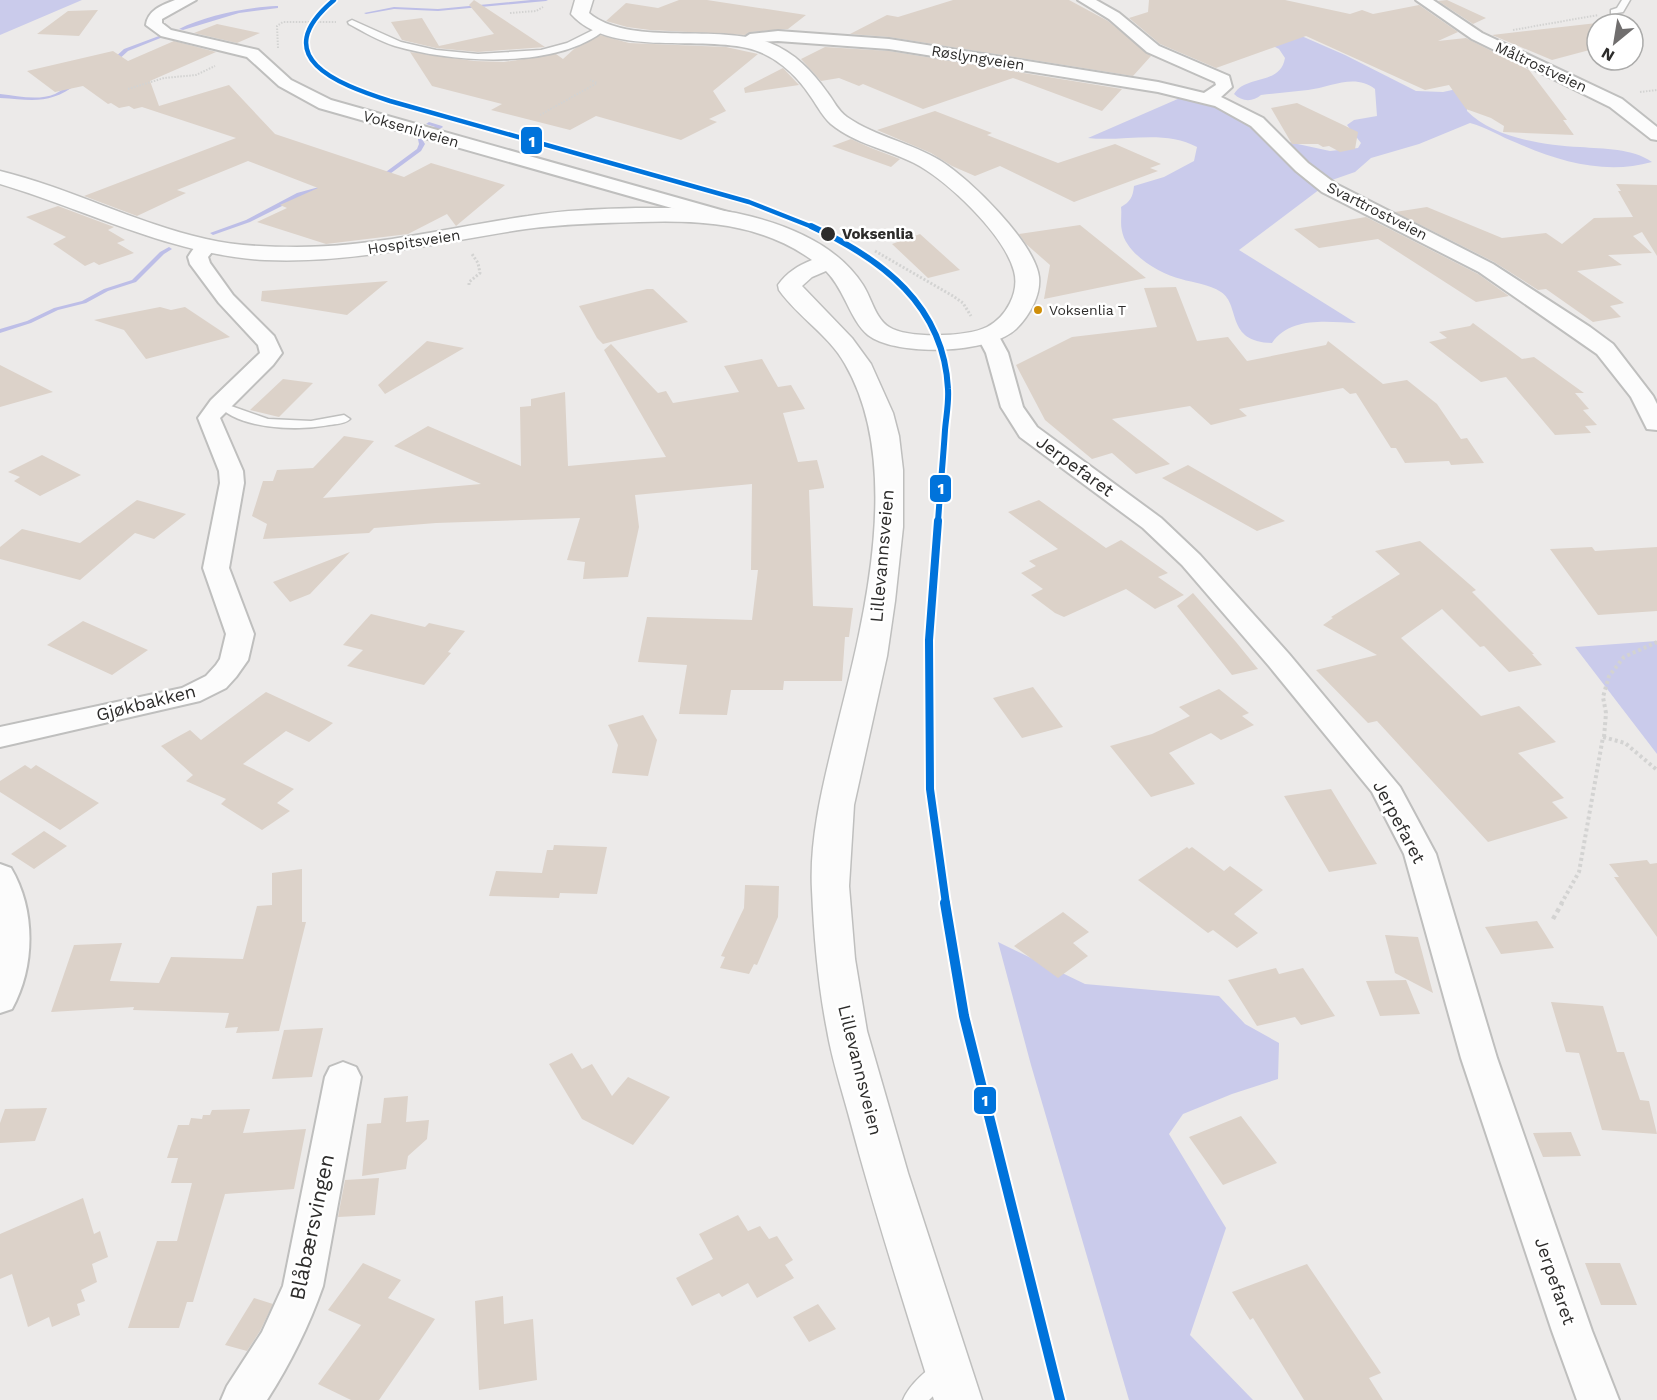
<svg xmlns="http://www.w3.org/2000/svg" width="1657" height="1400" viewBox="0 0 1657 1400" font-family="'Work Sans',sans-serif">
<rect width="100%" height="100%" fill="#eceae9"/>
<path fill="#cacbeb" d="M0 0H82L0 35Z
M1267 21 1345 55 1416 91 1443 92 1466 87 1467 111C1493 138 1544 145 1580 147 1604 149 1632 148 1652 162 1606 175 1560 162 1517 143 1501 137 1486 127 1470 123L1419 144 1371 158 1355 172 1332 180 1239 250 1356 323C1328 322 1290 316 1272 343 1225 342 1241 305 1221 292 1209 284 1194 283 1181 279 1160 274 1126 254 1122 231 1120 223 1122 215 1121 207 1130 202 1133 197 1134 186L1164 177 1194 161 1197 147C1165 129 1123 142 1088 138L1180 98 1214 105 1233 113 1265 135 1279 140 1330 151 1358 148 1361 143 1347 125 1354 120 1377 116 1375 89C1355 73 1331 87 1308 90 1292 92 1277 93 1261 95 1253 102 1242 102 1234 94 1247 74 1280 86 1285 58L1279 49 1255 37Z
M1657 641V754L1575 647Z
M998 942 1085 984 1219 996 1245 1024 1279 1043 1278 1079 1232 1094 1183 1114 1169 1134 1226 1228 1190 1335 1253 1400H1129L1031 1065Z"/>
<g fill="none" stroke-linecap="round" stroke-linejoin="round">
<path fill="#bdbee7" fill-rule="evenodd" d="M531 0H548L546 1 438 11 394 9 366 14 364 13 394 7 438 9Z
M276 6H278V8L239 13 183 30 179 29C204 16 247 7 276 6Z
M159 36 163 37 128 51 116 62 111 61 124 49Z
M76 80 79 82 78 83C50 105 33 100 0 98V94C18 96 38 101 55 94 63 90 69 84 76 80Z
M429 122 442 126 443 127 438 130H434L433 129 435 127 426 124Z
M418 139H422L425 144 421 151 383 179H379V177L417 149 419 144Z
M330 184 332 185V187L302 196 250 222 213 235 210 233 246 220 297 193Z
M169 247 172 249 164 254 136 282 108 291 86 303 58 310 31 323 0 333V329L27 321 54 308 82 301 104 289 132 280 160 252Z"/>
</g>
<path fill="#dcd2c9" d="M474 0 545 47 478 52 436 48 402 40 391 22 422 18 439 46 494 34 469 5Z
M679 0H707L806 15 788 29 750 32 745 35 650 30 627 27 606 21 626 3 658 8Z
M953 0H1069L1108 21 1151 56 1133 76 889 37 850 34 887 15 898 17Z
M1149 0H1285L1350 14 1362 10 1373 14 1419 5 1458 32 1438 41 1466 38 1529 70 1567 120H1563L1574 135 1503 132 1504 126 1491 118 1466 109 1449 85 1425 90 1306 36 1216 68 1160 44 1129 18 1148 12Z
M1447 0 1486 18 1473 24 1438 1Z
M98 10 79 36 37 34 68 11Z
M1597 23V48L1552 60 1492 35Z
M217 24 260 33 237 43 194 33Z
M600 35 629 43 726 47 758 54 713 91 726 111 709 119 717 122 681 140 596 116 570 130 491 110 502 104 432 86 410 52 474 61 504 62 556 54 563 59 574 49Z
M174 41 216 52 150 81 159 106 229 85 275 134 404 177 431 163 505 185 456 226 447 214 408 234 326 244 257 222 287 208 280 205 318 188 248 161 177 190 186 193 137 216 84 196 236 138 142 107 134 109 129 106 119 108 111 103 108 104 83 86 55 92 27 71 113 51 128 61Z
M825 47 889 51 1122 89 1102 111 1013 78 923 109 863 84 859 86 839 78 821 81 801 59Z
M783 68 799 85 745 93 744 88Z
M1297 103 1358 132 1355 149 1340 152 1329 146 1323 147 1318 144H1292L1271 108Z
M935 111 992 133 987 135 1058 163 1115 144 1161 164 1150 168 1158 171 1074 202 1000 166 975 176 952 166 931 153 877 130Z
M851 139 871 148 900 159 891 167 832 146Z
M1616 184 1657 185V256L1642 232 1633 236 1652 253 1608 255 1622 265 1577 271 1624 303 1610 306 1621 317 1593 322 1546 289 1538 290 1494 262 1395 212 1427 207 1502 238 1546 233 1562 244 1594 218 1633 217 1618 191H1621Z
M58 206 114 227 108 230 125 240 117 243 134 253 99 265 94 262 85 266 53 244 66 237 26 217Z
M1366 217 1478 274 1509 296 1476 302 1378 239 1319 248 1294 229Z
M1080 225 1146 278 1044 299 1050 265 1026 244 1019 234Z
M920 234 960 270 928 278 892 244Z
M388 281 347 315 261 301 262 291Z
M1176 287 1197 341 1228 337 1247 361 1326 345 1328 341 1383 384 1407 380 1437 404 1461 439 1467 438 1484 463 1451 465 1449 461 1405 463 1396 448H1391L1356 393 1350 394 1343 388 1239 409 1247 416 1211 425 1190 406 1112 419 1170 464 1136 474 1112 453 1092 459 1045 420 1016 365 1072 337 1157 327 1144 288Z
M647 289H653L688 322 603 344 597 338 579 306Z
M160 307 171 310 185 307 230 337 146 359 124 330 94 320Z
M1473 323 1522 359 1534 357 1584 393H1575L1589 409 1583 410 1597 425 1585 426 1591 433 1555 435 1506 377 1481 382 1429 342 1447 338 1439 332 1470 326Z
M427 341 464 348 385 394 378 385Z
M611 344 658 393 666 391 673 403 739 392 724 366 762 359 778 387 791 385 805 409 783 413 798 462 817 460 824 486V488L809 490 813 606 853 608 849 637H845L842 681H784L783 690H731L727 715 679 714 687 665 638 662 647 617 752 620 758 570H751L752 484 635 495 639 527 628 577 583 579 585 562 567 560 580 518 436 523 374 528 369 533 263 539 267 524 252 516 263 481H273L277 470 313 468 344 436 374 441 323 498 481 484 394 446 428 426 521 466 520 407 531 406V399L565 392 568 466 666 457 604 350Z
M0 365 53 392 0 407Z
M283 379 313 383 279 417 250 410Z
M42 455 81 475 40 496 14 481 20 477 8 472Z
M1188 465 1285 521 1257 531 1162 478Z
M137 500 186 514 154 539 135 533 80 580 0 559V547L22 529 80 543Z
M1039 500 1106 548 1121 540 1168 573 1158 577 1184 595 1155 609 1126 589 1064 617 1055 613 1031 595 1043 589 1021 573 1036 566 1029 561 1058 549 1008 512Z
M1420 541 1476 590 1472 592 1534 654H1532L1542 665 1509 672 1484 646 1480 647 1442 609 1401 638 1481 716 1519 706 1556 742 1518 753 1564 798 1552 802 1568 818 1488 842 1377 721 1368 723 1316 670 1377 655 1323 625 1333 618 1331 617 1400 574 1375 551Z
M1592 547 1595 551 1657 547V611L1598 615 1550 549Z
M350 552 310 594 290 602 273 582Z
M1193 593 1236 642 1258 669 1232 675 1177 606Z
M371 614 425 627 429 623 465 631 448 652 451 653 424 685 347 666 363 650 343 645Z
M83 621 148 650 112 675 47 645Z
M1033 687 1063 727 1022 738 993 698Z
M1219 689 1249 713 1242 716 1254 725 1221 740 1211 733 1169 753 1195 784 1151 797 1110 746 1152 734 1190 716 1179 707Z
M266 692 333 723 309 742 286 731 243 764 294 789 277 803 290 811 262 830 221 804 226 799 186 781 193 775 161 746 190 730 201 740Z
M643 715 657 740 648 776 612 773 618 745 608 725Z
M25 765 31 769 36 765 99 803 60 830 0 792V781Z
M1331 789 1377 864 1329 872 1284 796Z
M44 831 67 846 34 869 11 854Z
M554 845 607 847 597 894 560 893 559 898 489 896 496 871 542 873 547 850H553Z
M1187 847 1189 849 1192 847 1224 871 1230 866 1263 890 1234 914 1258 933 1237 948 1213 930 1208 933 1138 880Z
M1647 860 1650 864 1657 863V937L1614 877H1619L1609 864Z
M302 869V922H306L279 1031 236 1033 238 1027 225 1028 229 1013 133 1010 134 1007 51 1012 74 945 122 943 110 981 159 983 171 957 243 959 257 906 272 905V873Z
M745 885 779 886 778 917 757 965 754 964 749 974 720 968 725 957 721 956 744 908Z
M1063 912 1089 932 1073 943 1088 956 1058 978 1014 946Z
M1537 921 1554 948 1501 954 1485 927Z
M1385 935 1418 937 1433 993 1395 973Z
M1276 968 1279 974 1303 968 1335 1016 1301 1025 1295 1017 1257 1026 1228 980Z
M1406 980 1420 1014 1380 1016 1366 981Z
M1551 1002 1603 1006 1617 1052H1624L1640 1100 1649 1101 1657 1134 1602 1130 1579 1053 1566 1052Z
M323 1028 312 1077 272 1079 284 1030Z
M572 1053 582 1069 592 1064 612 1096 628 1077 670 1097 633 1145 582 1119 549 1064Z
M408 1096 406 1122 429 1120 427 1139 408 1156 406 1169 362 1176 367 1124 381 1123 384 1098Z
M47 1108 35 1141 0 1143V1123L5 1109Z
M250 1109 243 1133 306 1129 294 1189 225 1194 193 1302H187L179 1328H128L157 1241H177L192 1183H171L178 1158H167L178 1125H189L191 1118 202 1119 203 1115H210L212 1110Z
M1241 1116 1277 1163 1223 1185 1189 1137Z
M1571 1132 1581 1156 1543 1157 1533 1133Z
M379 1178 375 1215 338 1217 345 1180Z
M83 1198 94 1234 100 1231 108 1257 92 1264 97 1282 81 1290 85 1301 77 1304 80 1315 52 1327 49 1317 28 1327 12 1274 0 1279V1234Z
M738 1215 748 1231 760 1226 769 1239 777 1236 793 1260 785 1265 794 1278 757 1298 748 1283 722 1297 719 1293 692 1306 676 1278 713 1259 699 1234Z
M363 1263 401 1280 388 1298 435 1319 379 1400H351L318 1384 361 1325 328 1310Z
M1585 1263H1620L1637 1305H1601Z
M1307 1264 1381 1373 1369 1378 1383 1400H1304L1253 1318 1250 1320 1232 1292Z
M503 1296 504 1324 533 1319 537 1380 479 1390 475 1301Z
M254 1298 273 1304 260 1331 247 1351 225 1345Z
M818 1304 836 1329 809 1342 793 1317Z"/>
<g fill="none" stroke-linecap="round" stroke-linejoin="round">
<defs>
<path id="service" d="M1622 0H1630L1623 12 1611 14V10L1617 8Z
M352 20 401 42 436 50 478 54 541 50 567 43 599 27 606 29C557 70 453 63 395 46 379 41 364 32 349 24L348 22Z
M221 398 231 406 268 419 311 421 344 415 350 419C345 424 336 424 329 425 297 431 236 430 215 402Z
M944 1361 952 1364 955 1371 952 1378 929 1400H903C909 1385 929 1366 944 1361Z"/>
<path id="minor" d="M175 0H196L162 19V23L171 30 258 50 291 80 331 100 735 214 738 218 735 222H721L319 108 279 86 247 57 161 36 146 25C148 10 162 5 175 0Z
M1078 0H1096L1119 13 1159 46 1229 76 1232 87 1221 97 1263 118 1308 163 1336 184 1493 264 1590 327 1613 344 1653 396 1657 404V430L1647 429 1631 397 1597 354 1479 272 1322 192 1296 171 1251 126 1215 106 1158 92 889 49 778 41 759 42 746 47 738 42 750 34 778 31 889 39 1158 82 1204 93 1216 85 1215 82 1147 52 1109 19Z
M1416 0H1433L1482 33 1622 99 1657 127V140L1651 139 1610 107 1472 39Z
M207 240 214 242 217 246 208 257 210 263 233 295 274 336 282 353 273 365 220 418 243 471 244 483 229 568 254 634 248 660 236 677 226 688 200 701 0 747V727L182 688 206 676 216 665 220 659 226 634 203 568 220 483 219 471 198 418 211 400 260 353 258 345 219 303 190 264 188 257C193 249 198 242 207 240Z
M988 330 996 331 1008 353 1023 407 1037 427 1161 518 1200 555 1289 654 1400 787 1436 854 1497 1058 1592 1331 1619 1400H1577L1552 1331 1461 1058 1404 854 1372 792 1269 666 1182 565 1143 528 1020 437 1001 407 986 353 977 336 980 331Z
M0 864 11 868C36 910 35 967 12 1009L0 1013Z
M343 1062 356 1067 361 1077 323 1286C309 1326 290 1364 267 1400H221L227 1386 262 1332 283 1286 325 1077 330 1067Z"/>
<path id="tertiary" d="M575 0H593L589 13C629 47 718 23 770 43 795 53 812 71 827 92 834 101 838 111 847 117 876 137 912 143 941 161 970 179 1035 243 1039 277 1041 296 1029 316 1016 329 990 354 896 357 868 335 850 320 845 290 826 271L812 277 802 286 852 338 871 364 893 413 899 436 903 470V527L895 601 887 656 854 805 849 886 855 959 867 1031 908 1173 982 1400H934C905 1307 875 1214 850 1120 842 1090 832 1060 827 1030 818 984 814 937 812 890 809 835 825 777 838 723 865 617 903 464 845 364 829 335 798 317 779 290L778 285C787 272 798 266 812 260 760 223 701 220 639 222 601 223 563 224 526 229 438 242 354 264 265 260 171 255 88 210 0 184V171C70 188 135 223 206 239 235 246 266 247 297 247 375 247 451 227 528 216 564 210 600 209 636 208 669 208 703 207 736 213 783 223 836 243 863 285 872 299 875 318 889 327 908 339 967 337 987 327 997 322 1005 313 1010 303 1015 293 1017 282 1014 271 1004 234 947 180 914 163 887 149 855 144 831 124 823 117 818 107 811 97 796 74 774 54 747 48 695 36 609 57 571 14Z"/>
</defs>
<use href="#service" stroke="#bfbfbe" stroke-width="3"/>
<use href="#minor" stroke="#bfbfbe" stroke-width="4"/>
<use href="#tertiary" stroke="#bfbfbe" stroke-width="3"/>
<path stroke="#d3d3d2" stroke-width="2" stroke-dasharray="1.5 1.5" stroke-linecap="butt" d="M510 13 536 11 543 7
M1513 30 1598 15
M278 48 277 26 283 22H336
M128 89 164 78 196 75 215 66
M1640 92 1657 90
M540 115 597 83 590 80"/>
<path stroke="#d3d3d2" stroke-width="3" stroke-dasharray="2 2" stroke-linecap="butt" d="M875 251 953 296 963 303 971 316
M469 285V282L480 273 478 263 472 254"/>
<path stroke="#d3d3d2" stroke-width="4" stroke-dasharray="3 3" stroke-linecap="butt" d="M1604 737 1606 713 1603 697 1609 676 1624 657 1657 642
M1561 904 1579 872 1603 737 1625 743 1657 770"/>
<path stroke="#d3d3d2" stroke-width="4.5" stroke-dasharray="4 4" stroke-linecap="butt" d="M1553 919 1562 903"/>
<use href="#service" fill="#fcfcfc" fill-rule="evenodd"/>
<use href="#minor" fill="#fcfcfc" fill-rule="evenodd"/>
<use href="#tertiary" fill="#fcfcfc" fill-rule="evenodd"/>
<defs>
<path id="metro-1-far3" d="M334 0C266 57 337 84 390 101L749 202 815 228"/>
<path id="metro-1-far2" d="M811 226C882 259 944 305 948 389 949 403 946 417 945 430 943 461 940 491 938 522"/>
<path id="metro-1-far1" d="M938 521 929 640 930 789 946 904"/>
<path id="metro-1" d="M945 903 964 1016 1060 1400"/>
</defs>
<use href="#metro-1-far3" stroke="#fff" stroke-width="8"/>
<use href="#metro-1-far2" stroke="#fff" stroke-width="10"/>
<use href="#metro-1-far1" stroke="#fff" stroke-width="12"/>
<use href="#metro-1" stroke="#fff" stroke-width="14"/>
<use href="#metro-1-far3" stroke="#0073db" stroke-width="4.5"/>
<use href="#metro-1-far2" stroke="#0073db" stroke-width="6"/>
<use href="#metro-1-far1" stroke="#0073db" stroke-width="8"/>
<use href="#metro-1" stroke="#0073db" stroke-width="10"/>
</g>
<circle fill="#2d2c2b" stroke="#fff" stroke-width="2" cx="828" cy="234" r="8"/>
<circle fill="#cf8e09" stroke="#fff" stroke-width="2" cx="1038" cy="310" r="5"/>
<g text-anchor="middle" stroke-width="5" stroke-linejoin="round" paint-order="stroke">
<g font-size="14" fill="#2d2c2b" stroke="#fff" text-anchor="start">
<text x="1049" y="315">Voksenlia T</text>
</g>
<g font-size="15" fill="#2d2c2b" stroke="#fff">
<text transform="translate(978 58) rotate(9)" y="5">Røslyngveien</text>
<text transform="translate(1541 67) rotate(25)" y="5">Måltrostveien</text>
<text transform="translate(411 129) rotate(16)" y="5">Voksenliveien</text>
<text transform="translate(1377 211) rotate(27)" y="5">Svarttrostveien</text>
<text transform="translate(414 242) rotate(-9)" y="5">Hospitsveien</text>
</g>
<g font-size="15" font-weight="bold" fill="#2d2c2b" stroke="#fff" text-anchor="start">
<text x="842" y="239">Voksenlia</text>
</g>
<g font-size="18" fill="#2d2c2b" stroke="#fff">
<text transform="translate(1075 466) rotate(36)" y="6">Jerpefaret</text>
<text transform="translate(882 556) rotate(-85)" y="6">Lillevannsveien</text>
<text transform="translate(146 703) rotate(-14)" y="6">Gjøkbakken</text>
<text transform="translate(1399 822) rotate(62)" y="6">Jerpefaret</text>
<text transform="translate(860 1070) rotate(76)" y="6">Lillevannsveien</text>
<text transform="translate(1555 1281) rotate(71)" y="6">Jerpefaret</text>
</g>
<g font-size="21" fill="#2d2c2b" stroke="#fff">
<text transform="translate(312 1227) rotate(-78)" y="7">Blåbærsvingen</text>
</g>
</g>
<g stroke="#fff" stroke-width="2">
<rect x="520" y="126" width="23" height="29" rx="6" fill="#0073db"/>
<rect x="929" y="474" width="23" height="29" rx="6" fill="#0073db"/>
<rect x="973" y="1086" width="24" height="29" rx="6" fill="#0073db"/>
</g>
<g font-size="16" text-anchor="middle" font-weight="bold" fill="#fff">
<text x="532" y="147">1</text>
<text x="941" y="494">1</text>
<text x="985" y="1106">1</text>
</g>
<g transform="translate(1615 42) rotate(210)"><circle r="28" fill="#ffffff" stroke="#ababaa" stroke-width="1.5"/>
<path d="M0-4.5L10 22L0 15L-10 22Z" fill="#706e6e"/>
<text y="-9" font-size="16" font-weight="bold" text-anchor="middle" fill="#2d2c2b">N</text>
</g>
</svg>
